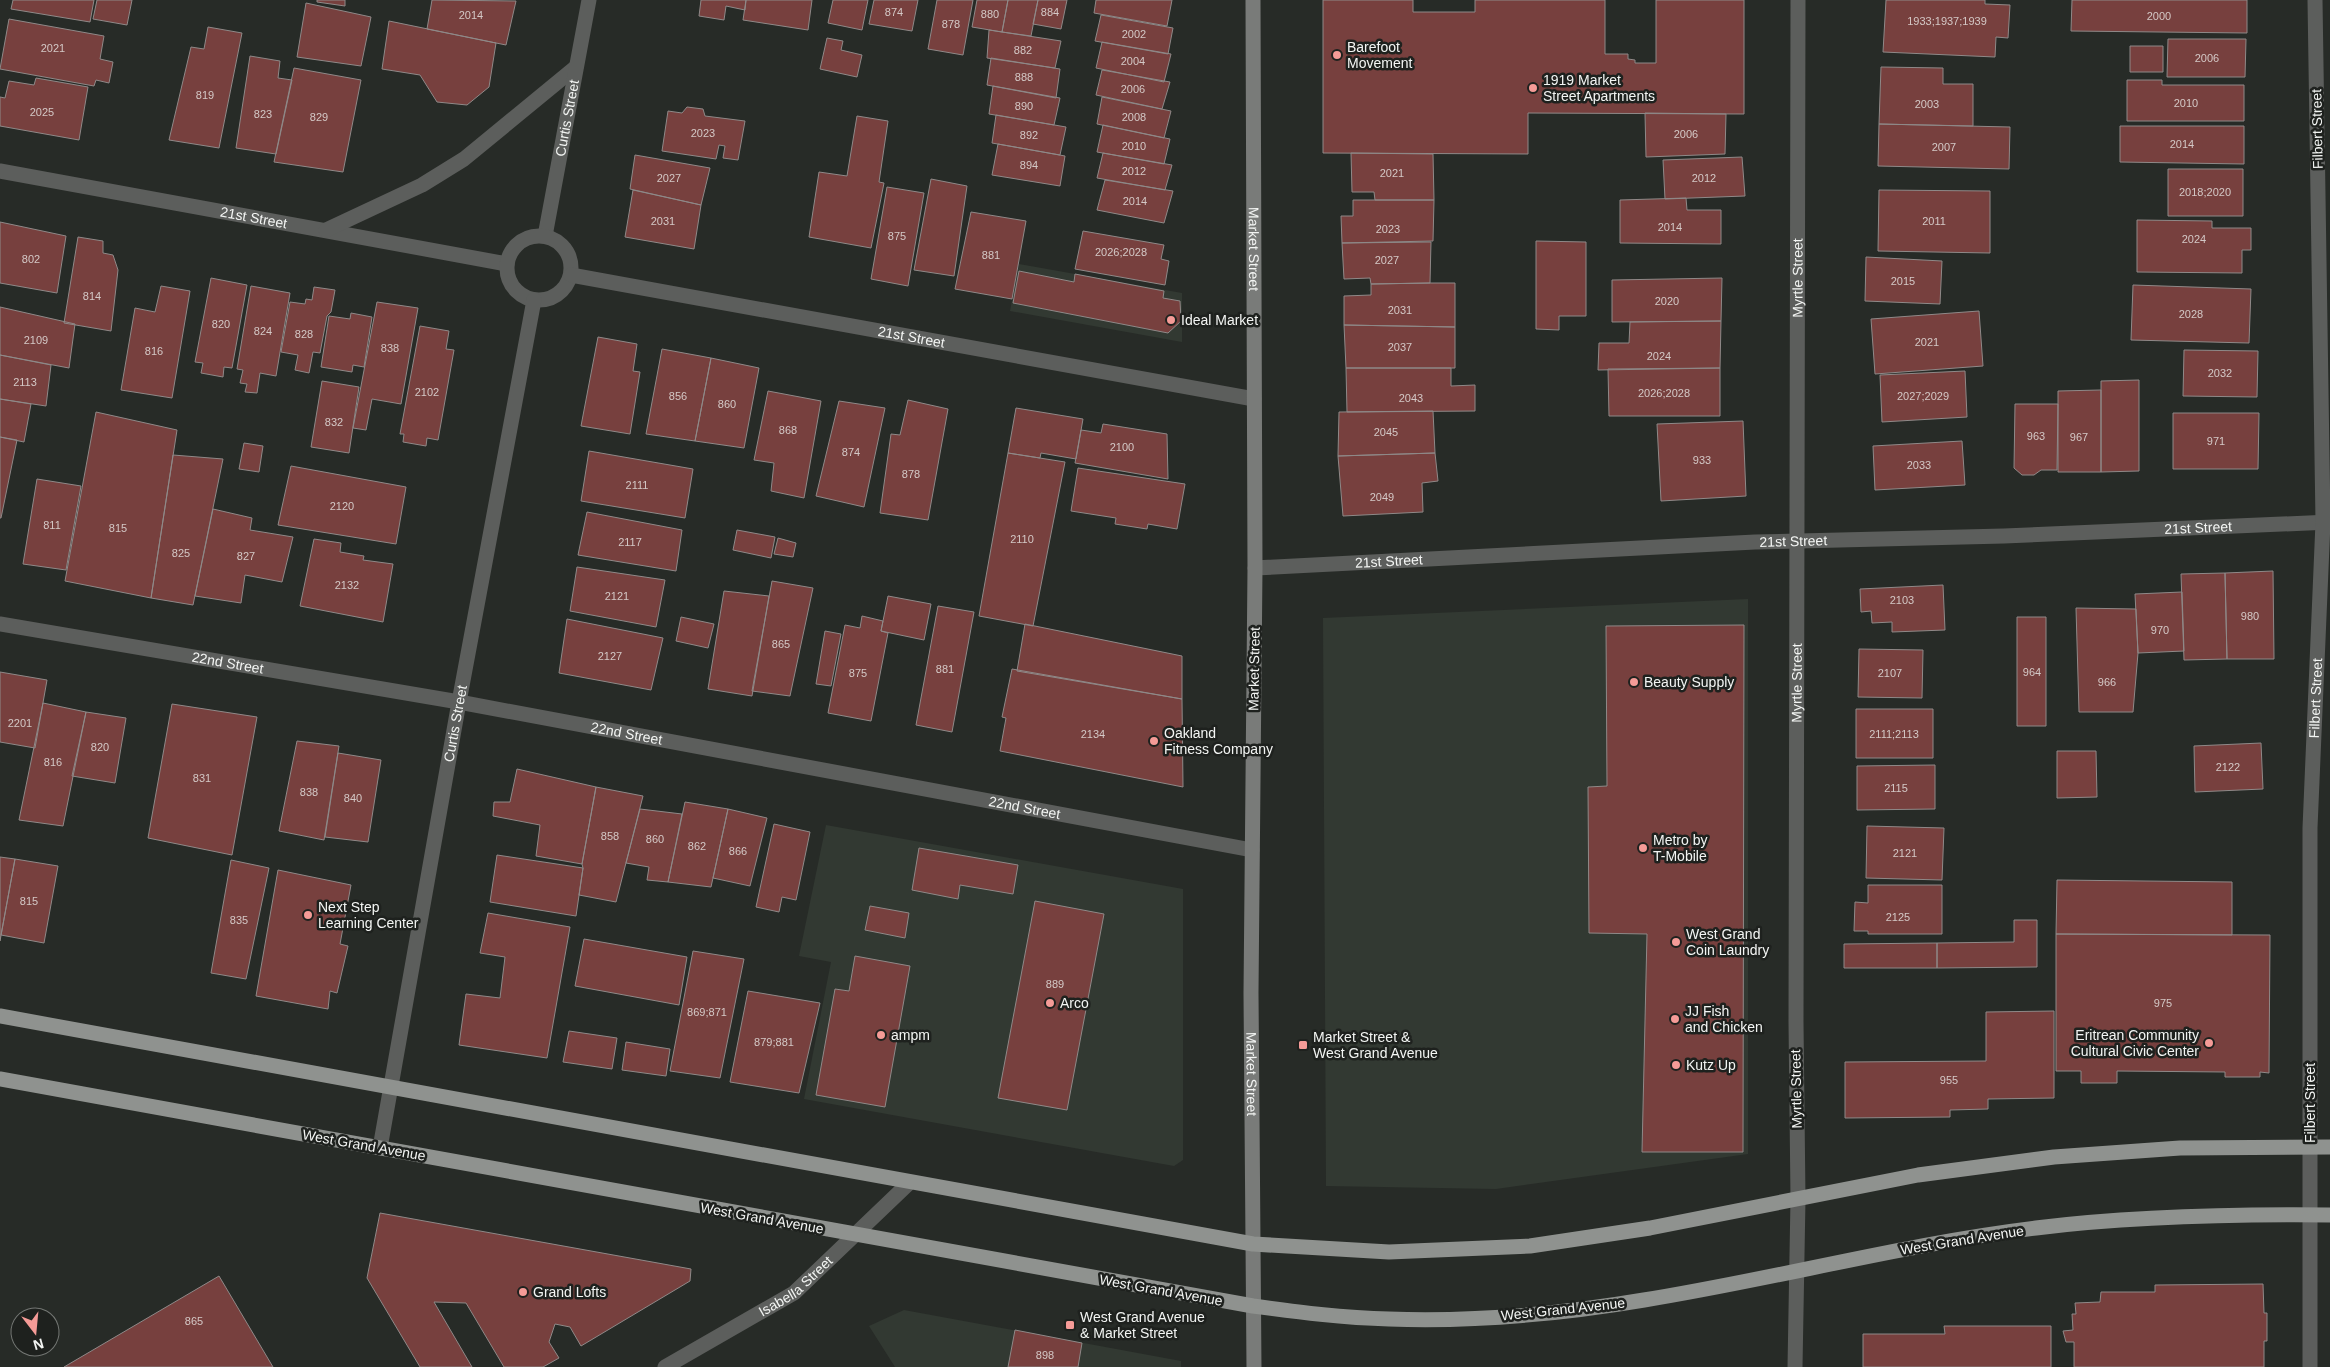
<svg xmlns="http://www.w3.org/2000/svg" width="2330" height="1367" viewBox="0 0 2330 1367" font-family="Arial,sans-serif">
<rect width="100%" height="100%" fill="#272b27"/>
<path fill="#323932" d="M1019 264 1182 293V342L1010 311Z
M1748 599V1154L1496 1189 1326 1186 1323 618Z
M826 825 1183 889V1160L1174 1166 804 1099 831 962 799 956Z
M904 1310 1181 1361V1367H895L869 1326Z"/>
<path fill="#77403e" stroke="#8f8988" d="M13 0H94L90 22 11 9Z
M97 0H132L127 25 93 19Z
M317 0H345V6L317 2Z
M432 0 516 1 506 45 427 29Z
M701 0H746L745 10 726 6 724 20 699 16Z
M746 0H812L808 30 743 20Z
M833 0H868L862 30 828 23Z
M874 0H918L912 31 869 24Z
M937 0H973L963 55 928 49Z
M977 0H1008L1002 32 972 27Z
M1008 0H1038L1031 36 1002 32Z
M1038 0H1067L1061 29 1033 24Z
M1096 0H1172L1167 26 1094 13Z
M1323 0H1413V12H1475V0H1605V54H1628V59L1635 60V63H1656V0H1744V114L1528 113V154L1323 153Z
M1886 0H1985V4L2010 5 2008 38 1996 37 1995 57 1883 52Z
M2072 0H2247V33L2071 31Z
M306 3 371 17 361 66 297 57Z
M1101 15 1173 28 1168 54 1095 41Z
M9 19 104 36 100 59 113 62 109 83 96 80 94 86 0 69Z
M389 21 496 43 489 87 467 105 437 102 420 75 382 69Z
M208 27 242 33 219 148 169 140 191 47 204 49Z
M989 30 1061 41 1055 68 987 58Z
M827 38 843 41 841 50 862 55 857 77 820 69Z
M2168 39H2246L2245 77H2167Z
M1102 42 1171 54 1164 82 1096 68Z
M2130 46H2163V72H2130Z
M250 56 280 61 278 78 292 80 276 154 236 148Z
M991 58 1060 69 1056 98 987 85Z
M1881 67 1943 68V84H1973V126L1879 124Z
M294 68 361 80 343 172 274 162Z
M1102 70 1170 82 1162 109 1096 95Z
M36 78 88 87 79 140 0 126V97L5 98 9 81 34 85Z
M2127 80H2162V85H2244V121H2127Z
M993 86 1060 98 1054 125 989 114Z
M1102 97 1171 111 1164 138 1097 124Z
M687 107 703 109 705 116 745 121 738 160 723 158 725 146 719 145 716 159 662 151 668 111 682 113Z
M1645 113 1726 114 1725 154 1646 157Z
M996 115 1066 127 1060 155 992 143Z
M857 116 888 121 879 182 884 183 871 248 809 237 819 172 847 176Z
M1879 124 2010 127 2009 169 1878 166Z
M1103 125 1170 139 1164 164 1097 152Z
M2120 126H2244V164L2120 162Z
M998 144 1065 156 1060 186 992 175Z
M1103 153 1172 165 1165 190 1097 178Z
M1351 153 1433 154 1434 200H1375L1374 192H1352Z
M635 155 710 168 701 205 630 189Z
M1742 157 1745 196 1665 199 1663 160Z
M2168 169H2243V216H2168Z
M931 179 967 186 954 276 914 270Z
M1105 180 1173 191 1164 223 1097 210Z
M887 187 924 193 908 286 871 279Z
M633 190 701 205 694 249 625 237Z
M1879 190 1990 191V253L1878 251Z
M1686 198 1687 210H1721V244L1620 243V200Z
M1353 200H1434L1433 241 1342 243 1341 216H1353Z
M971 212 1026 221 1012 299 955 289Z
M2137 220 2212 221V228H2251V250H2242V273L2137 272Z
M0 222 66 236 57 293 0 283Z
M1083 231 1164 245 1161 259 1169 261 1165 285 1075 269Z
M78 237 103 241V253L113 255 118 270 111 331 64 323Z
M1536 241 1586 242V316H1559V330L1536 329Z
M1431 242 1430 283 1371 284 1370 278 1344 279 1342 243Z
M1866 257 1942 261 1940 304 1865 301Z
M1019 271 1074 282 1075 274 1164 291 1163 298 1180 301 1181 321 1168 333 1013 303Z
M211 278 247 285 232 368 224 367 223 377 201 373 203 363 195 362Z
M1722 278 1721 321 1612 322V280Z
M1430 283H1455V327L1344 325V296L1371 295V284Z
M2133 285 2251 289 2249 343 2131 340Z
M161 286 190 291 172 398 121 390 135 308 155 312Z
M251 286 290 293 276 376 260 373 257 393 245 392 247 384 240 383 243 370 237 369Z
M314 287 335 290 331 312 327 316 320 353 313 352 309 373 295 370 298 355 281 352 290 302 305 304 306 299 312 300Z
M377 302 418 308 401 404 372 399 366 430 353 428Z
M0 307 75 324 69 368 0 355Z
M1979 311 1983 366 1875 374 1871 319Z
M351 313 372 317 364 367 353 365 352 372 321 367 329 316 350 319Z
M1721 321 1720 368 1598 370 1599 343H1629L1630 322Z
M1344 325 1455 327V368H1346Z
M420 326 449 331 446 349 454 350 438 440 427 438 426 446 403 442 404 434H400Z
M598 337 637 344 633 371 640 372 630 434 581 426Z
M662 349 711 358 695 441 646 434Z
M2184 350 2258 351 2257 397 2183 396Z
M0 355 51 365 46 406 0 399Z
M711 358 759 368 744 448 695 441Z
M1346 368H1451V386L1475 385V411L1347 412Z
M1720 368V416H1609L1608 369Z
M1965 371 1967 417 1882 422 1880 375Z
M2139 380V471L2101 472V381Z
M322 381 359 387 349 453 311 447Z
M2101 390V472H2058V391Z
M768 391 821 401 804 498 771 491 774 463 754 460Z
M0 399 31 404 24 442 0 437Z
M908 400 948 409 928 520 880 513 891 434 900 435Z
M839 401 885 408 864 507 816 496Z
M2015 404H2058L2057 470H2041L2034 475H2022L2014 468Z
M1016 408 1083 419 1076 459 1041 453 1040 458 1008 453Z
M1433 411 1435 453 1338 456 1339 412Z
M96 412 177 430 151 598 65 581Z
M2173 413H2259L2258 469H2173Z
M1743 421 1746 496 1661 501 1657 424Z
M1103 424 1167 434 1168 479 1075 463 1081 430 1101 433Z
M0 437 17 440 1 518H0Z
M1962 441 1965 485 1875 490 1873 446Z
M244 443 263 446 259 472 239 469Z
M589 451 693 469 685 518 581 501Z
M1008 453 1065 462 1033 626 979 616Z
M1435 453 1438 481 1422 483 1423 512 1343 516 1338 456Z
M173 455 223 459 193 605 151 598Z
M291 466 406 487 396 544 278 525Z
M1078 468 1185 484 1177 529 1148 524 1147 529 1115 524 1116 518 1071 511Z
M37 479 81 486 66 570 23 564Z
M213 509 252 518 250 530 293 537 282 582 245 575 241 603 195 596Z
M587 512 682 530 676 571 578 555Z
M737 530 775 537 771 558 733 550Z
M778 538 796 543 793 557 774 554Z
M314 539 341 543 340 552 364 556 363 560 393 564 383 622 300 606Z
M577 567 665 580 656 627 570 611Z
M2273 571 2274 659H2227L2225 573Z
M2225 573 2227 659 2184 660 2181 574Z
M772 581 813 588 790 696 752 691Z
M1943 585 1945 630 1892 632V622L1872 623 1871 611 1861 612 1860 589Z
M724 591 769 596 752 696 708 689Z
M2182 592 2184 651 2138 653 2135 594Z
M888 596 931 604 924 640 881 631Z
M938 606 974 612 952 732 916 725Z
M2076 608 2136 609 2138 653 2133 712H2079Z
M862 616 883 621 881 631 888 633 871 721 828 713 845 625 860 628Z
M681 617 714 624 708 648 676 641Z
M2017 617H2046V726H2017Z
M567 619 663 638 651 690 559 673Z
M1025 624 1182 656V699L1017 671Z
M1744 625 1743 1152H1642L1647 934 1589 933 1588 787 1607 786 1606 626Z
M825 631 841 634 831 686 816 684Z
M1859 649 1923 650 1922 698 1858 697Z
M1012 669 1182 699 1183 787 1000 751 1006 718 1002 717Z
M0 672 47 680 35 748 0 742Z
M43 703 86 712 63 826 19 820Z
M172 704 257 717 232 855 148 838Z
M1856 709H1933V758H1856Z
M86 712 126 718 115 783 72 776Z
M297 741 339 746 324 840 279 831Z
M2261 743 2263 789 2195 792 2194 746Z
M2057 751H2096L2097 797 2057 798Z
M338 753 381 760 368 842 325 837Z
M1935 765V809L1857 810V766Z
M517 769 596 787 582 864 536 856 540 825 493 816 494 802H510Z
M596 787 643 796 616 902 579 895 583 868 582 864Z
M685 802 728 809 711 887 668 882Z
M640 809 682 814 668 882 647 880 649 867 626 863Z
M728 809 767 818 750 886 713 878Z
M774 824 810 832 796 900 782 897 779 912 756 907Z
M1867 826 1944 828 1942 880 1866 878Z
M919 848 1018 865 1013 894 960 885 958 899 912 890Z
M497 855 583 868 576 916 490 902Z
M0 857 15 859 0 941Z
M15 859 58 866 44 943 1 935Z
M231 860 269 868 246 979 211 973Z
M278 870 351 885 340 944 348 946 337 993 330 991 328 1009 256 996Z
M2057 880 2232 882V935L2056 934Z
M1868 885H1942V934H1868V931H1854L1855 902 1868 903Z
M1035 901 1104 914 1067 1110 998 1098Z
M870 906 909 913 905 938 865 930Z
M488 913 570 927 547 1058 459 1045 466 994 500 998 505 957 480 953Z
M2014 920H2037V967L1937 968V943L2014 942Z
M2056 934 2270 935 2269 1073 2260 1072V1077H2225V1072L2117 1071V1083H2081V1071H2056Z
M584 939 687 957 679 1005 575 986Z
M1937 943V968H1844V944Z
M693 951 744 959 720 1078 670 1071Z
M855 956 910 966 885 1107 816 1095 835 989 849 991Z
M748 991 820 1003 799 1093 730 1082Z
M2054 1011V1098L1988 1099V1109L1950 1110V1117L1845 1118V1062L1986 1061V1012Z
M569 1031 617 1038 612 1069 563 1062Z
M626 1042 670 1049 666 1076 622 1070Z
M380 1213 691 1269 690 1281 581 1346 570 1327 555 1324 549 1342 559 1358 543 1367H504L466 1303 434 1302 472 1367H420L367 1278Z
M219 1276 273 1367H64Z
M2263 1284 2264 1313H2267V1341H2264V1367H2074V1342H2066L2063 1331 2073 1330 2072 1314H2076L2075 1303 2100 1302 2101 1292H2155V1285Z
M1944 1326H2051V1367H1863V1334H1945Z
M1015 1330 1082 1343 1078 1367H1008Z"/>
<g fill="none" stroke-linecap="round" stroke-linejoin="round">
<g stroke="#5c5e5c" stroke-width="15">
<path id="s1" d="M0 171 507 264"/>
<path d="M326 230 422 185 464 159 576 67"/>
<path id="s2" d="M545 236 589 0"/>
<circle cx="539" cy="268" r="32"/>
<path id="s3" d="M571 275 1254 399"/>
<path id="s4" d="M1255 568 1755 542 2004 536 2330 522"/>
<path id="s5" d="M0 624 459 702 1252 850"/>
<path id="s6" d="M380 1148 459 702 534 300"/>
<path id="s7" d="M665 1367 794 1293 909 1183"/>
<path id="s8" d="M1795 1367 1798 1199 1796 1022 1798 0"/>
<path id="s9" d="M2310 1367V828L2323 522 2315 0"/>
</g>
<path stroke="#797b79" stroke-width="15" id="s10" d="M1253 0 1255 568 1251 993 1254 1367"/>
<path stroke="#8f928f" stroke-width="15" d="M0 1016 1253 1244 1389 1252 1530 1246 1650 1228 1918 1175 2054 1157 2180 1148 2330 1147
M0 1079 1253 1306C1298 1312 1343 1318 1389 1319 1474 1322 1561 1314 1644 1300 1775 1279 1904 1244 2036 1228 2133 1216 2232 1214 2330 1215"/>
</g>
<g fill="#f59b97" stroke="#1e211e" stroke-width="2">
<circle cx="1337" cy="55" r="5"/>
<circle cx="1533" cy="88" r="5"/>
<circle cx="1171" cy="320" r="5"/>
<circle cx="1634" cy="682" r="5"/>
<circle cx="1154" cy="741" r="5"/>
<circle cx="1643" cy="848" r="5"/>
<circle cx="308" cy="915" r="5"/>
<circle cx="1676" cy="942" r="5"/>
<circle cx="1050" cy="1003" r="5"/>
<circle cx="1675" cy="1019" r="5"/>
<circle cx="881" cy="1035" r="5"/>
<circle cx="2209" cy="1043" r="5"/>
<rect x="1298" y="1040" width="10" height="10" rx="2.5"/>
<circle cx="1676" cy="1065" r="5"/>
<circle cx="523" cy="1292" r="5"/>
<rect x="1065" y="1320" width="10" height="10" rx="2.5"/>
</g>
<g text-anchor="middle" stroke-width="5" stroke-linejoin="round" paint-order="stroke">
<g font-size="11" fill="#d4c8c6">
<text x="894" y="16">874</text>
<text x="1050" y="16">884</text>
<text x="990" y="18">880</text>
<text x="471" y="19">2014</text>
<text x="2159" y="20">2000</text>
<text x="1947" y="25">1933;1937;1939</text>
<text x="951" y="28">878</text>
<text x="1134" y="38">2002</text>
<text x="53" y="52">2021</text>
<text x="1023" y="54">882</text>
<text x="2207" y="62">2006</text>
<text x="1133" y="65">2004</text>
<text x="1024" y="81">888</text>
<text x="1133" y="93">2006</text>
<text x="205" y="99">819</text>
<text x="2186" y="107">2010</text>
<text x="1927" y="108">2003</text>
<text x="1024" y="110">890</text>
<text x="42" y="116">2025</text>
<text x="263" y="118">823</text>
<text x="319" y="121">829</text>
<text x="1134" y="121">2008</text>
<text x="703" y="137">2023</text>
<text x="1686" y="138">2006</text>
<text x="1029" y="139">892</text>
<text x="2182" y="148">2014</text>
<text x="1134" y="150">2010</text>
<text x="1944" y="151">2007</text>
<text x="1029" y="169">894</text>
<text x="1134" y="175">2012</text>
<text x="1392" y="177">2021</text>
<text x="669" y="182">2027</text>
<text x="1704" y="182">2012</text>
<text x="2205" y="196">2018;2020</text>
<text x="1135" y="205">2014</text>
<text x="663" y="225">2031</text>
<text x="1934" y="225">2011</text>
<text x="1670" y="231">2014</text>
<text x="1388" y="233">2023</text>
<text x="897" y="240">875</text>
<text x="2194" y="243">2024</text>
<text x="1121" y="256">2026;2028</text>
<text x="991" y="259">881</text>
<text x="31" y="263">802</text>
<text x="1387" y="264">2027</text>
<text x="1903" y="285">2015</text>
<text x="92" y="300">814</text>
<text x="1667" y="305">2020</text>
<text x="1400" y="314">2031</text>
<text x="2191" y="318">2028</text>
<text x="221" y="328">820</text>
<text x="263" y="335">824</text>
<text x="304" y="338">828</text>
<text x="36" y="344">2109</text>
<text x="1927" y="346">2021</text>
<text x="1400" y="351">2037</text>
<text x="390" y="352">838</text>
<text x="154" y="355">816</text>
<text x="1659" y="360">2024</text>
<text x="2220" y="377">2032</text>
<text x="25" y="386">2113</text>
<text x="427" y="396">2102</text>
<text x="1664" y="397">2026;2028</text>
<text x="678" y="400">856</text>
<text x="1923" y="400">2027;2029</text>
<text x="1411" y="402">2043</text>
<text x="727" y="408">860</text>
<text x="334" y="426">832</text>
<text x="788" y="434">868</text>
<text x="1386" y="436">2045</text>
<text x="2036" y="440">963</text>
<text x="2079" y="441">967</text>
<text x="2216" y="445">971</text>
<text x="1122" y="451">2100</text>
<text x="851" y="456">874</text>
<text x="1702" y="464">933</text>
<text x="1919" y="469">2033</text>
<text x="911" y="478">878</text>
<text x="637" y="489">2111</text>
<text x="1382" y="501">2049</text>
<text x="342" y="510">2120</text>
<text x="52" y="529">811</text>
<text x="118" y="532">815</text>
<text x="1022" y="543">2110</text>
<text x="630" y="546">2117</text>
<text x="181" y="557">825</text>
<text x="246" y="560">827</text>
<text x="347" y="589">2132</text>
<text x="617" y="600">2121</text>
<text x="1902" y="604">2103</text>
<text x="2250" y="620">980</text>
<text x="2160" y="634">970</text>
<text x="781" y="648">865</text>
<text x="610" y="660">2127</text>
<text x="945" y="673">881</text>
<text x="2032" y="676">964</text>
<text x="858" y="677">875</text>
<text x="1890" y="677">2107</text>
<text x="2107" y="686">966</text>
<text x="20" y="727">2201</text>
<text x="1093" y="738">2134</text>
<text x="1894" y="738">2111;2113</text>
<text x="100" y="751">820</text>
<text x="53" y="766">816</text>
<text x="2228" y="771">2122</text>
<text x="202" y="782">831</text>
<text x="1896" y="792">2115</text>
<text x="309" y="796">838</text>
<text x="353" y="802">840</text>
<text x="610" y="840">858</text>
<text x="655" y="843">860</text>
<text x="697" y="850">862</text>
<text x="738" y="855">866</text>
<text x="1905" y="857">2121</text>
<text x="29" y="905">815</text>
<text x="1898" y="921">2125</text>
<text x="239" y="924">835</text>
<text x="1055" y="988">889</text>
<text x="2163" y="1007">975</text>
<text x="707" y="1016">869;871</text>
<text x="774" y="1046">879;881</text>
<text x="1949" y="1084">955</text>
<text x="194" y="1325">865</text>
<text x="1045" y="1359">898</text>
</g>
<g font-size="14" fill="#f3f5f3" stroke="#1e211e" text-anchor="start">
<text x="1347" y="52">Barefoot<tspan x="1347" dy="16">Movement</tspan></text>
<text x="1543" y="85">1919 Market<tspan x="1543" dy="16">Street Apartments</tspan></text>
<text x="1181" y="325">Ideal Market</text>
<text x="1644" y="687">Beauty Supply</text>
<text x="1164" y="738">Oakland<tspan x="1164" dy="16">Fitness Company</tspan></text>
<text x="1653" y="845">Metro by<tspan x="1653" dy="16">T-Mobile</tspan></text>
<text x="318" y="912">Next Step<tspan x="318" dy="16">Learning Center</tspan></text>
<text x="1686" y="939">West Grand<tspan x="1686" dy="16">Coin Laundry</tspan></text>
<text x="1060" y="1008">Arco</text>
<text x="1685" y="1016">JJ Fish<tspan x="1685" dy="16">and Chicken</tspan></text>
<text x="891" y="1040">ampm</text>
<text x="2199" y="1040" text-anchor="end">Eritrean Community<tspan x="2199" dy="16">Cultural Civic Center</tspan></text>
<text x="1313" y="1042">Market Street &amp;<tspan x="1313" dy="16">West Grand Avenue</tspan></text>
<text x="1686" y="1070">Kutz Up</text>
<text x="533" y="1297">Grand Lofts</text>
<text x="1080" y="1322">West Grand Avenue<tspan x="1080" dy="16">&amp; Market Street</tspan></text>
</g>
<g font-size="14" fill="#f3f5f3" stroke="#1e211e">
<text dy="5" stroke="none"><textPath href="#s2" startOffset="120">Curtis Street</textPath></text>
<text transform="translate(2317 129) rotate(-91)" y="5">Filbert Street</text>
<text dy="5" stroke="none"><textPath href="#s1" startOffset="258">21st Street</textPath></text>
<text dy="5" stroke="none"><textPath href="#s10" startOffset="249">Market Street</textPath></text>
<text dy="5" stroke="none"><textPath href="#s8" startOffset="1089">Myrtle Street</textPath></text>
<text dy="5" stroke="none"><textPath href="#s3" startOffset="346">21st Street</textPath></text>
<text dy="5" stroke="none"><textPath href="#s4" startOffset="944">21st Street</textPath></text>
<text dy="5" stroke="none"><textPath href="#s4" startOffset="539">21st Street</textPath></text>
<text dy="5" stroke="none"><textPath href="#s4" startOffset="134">21st Street</textPath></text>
<text dy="5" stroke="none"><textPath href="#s5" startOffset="231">22nd Street</textPath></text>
<text transform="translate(1254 669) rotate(-89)" y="5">Market Street</text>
<text dy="5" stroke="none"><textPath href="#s8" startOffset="684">Myrtle Street</textPath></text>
<text dy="5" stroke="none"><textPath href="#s9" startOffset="669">Filbert Street</textPath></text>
<text dy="5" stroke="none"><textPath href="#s6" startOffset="431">Curtis Street</textPath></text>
<text dy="5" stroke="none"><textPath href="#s5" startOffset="636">22nd Street</textPath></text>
<text dy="5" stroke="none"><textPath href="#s5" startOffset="1041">22nd Street</textPath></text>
<text dy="5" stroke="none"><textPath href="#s10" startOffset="1074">Market Street</textPath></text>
<text transform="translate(1796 1089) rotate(-91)" y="5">Myrtle Street</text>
<text transform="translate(2310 1103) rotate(-90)" y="5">Filbert Street</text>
<text transform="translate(364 1145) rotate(10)" y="5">West Grand Avenue</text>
<text transform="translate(762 1218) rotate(10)" y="5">West Grand Avenue</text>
<text transform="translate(1962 1240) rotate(-9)" y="5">West Grand Avenue</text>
<text dy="5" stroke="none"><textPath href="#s7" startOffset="154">Isabella Street</textPath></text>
<text transform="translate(1161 1290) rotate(10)" y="5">West Grand Avenue</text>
<text transform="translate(1563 1309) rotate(-6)" y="5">West Grand Avenue</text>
</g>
</g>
<g transform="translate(35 1332) rotate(164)"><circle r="24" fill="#1e211e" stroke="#737673"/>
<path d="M0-4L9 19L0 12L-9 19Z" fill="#f59b97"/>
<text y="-8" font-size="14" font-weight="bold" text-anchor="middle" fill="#f3f5f3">N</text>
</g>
</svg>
